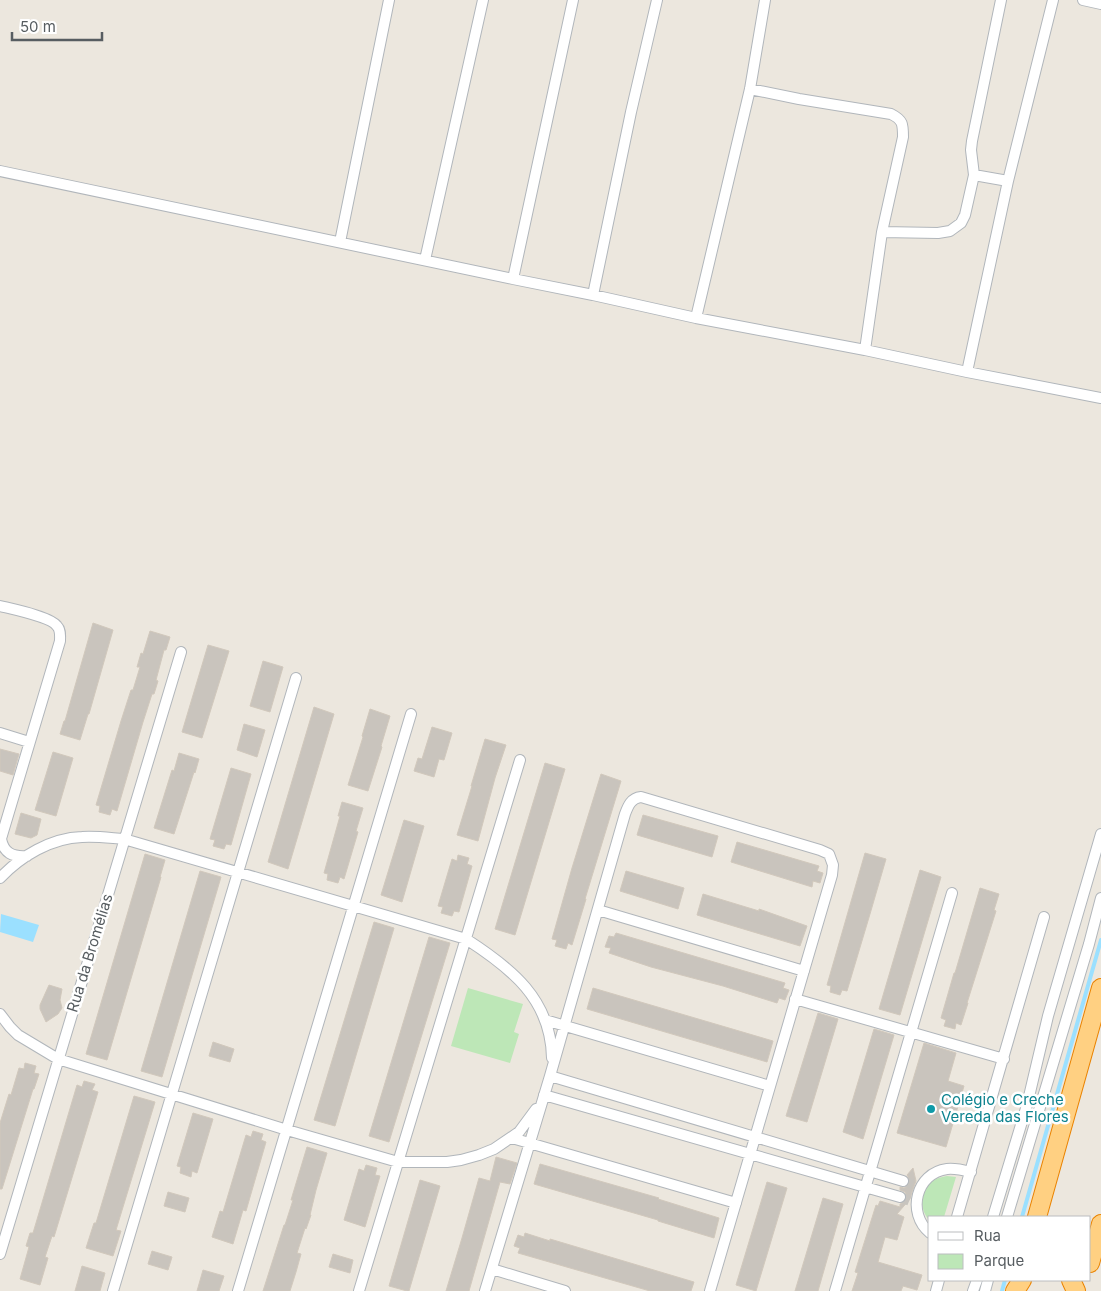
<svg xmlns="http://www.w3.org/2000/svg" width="1101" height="1291" viewBox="0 0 1101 1291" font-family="Inter,sans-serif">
<rect width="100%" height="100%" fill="#ece7de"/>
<path fill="#bde7b7" d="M468 988 523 1004 514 1032 519 1034 510 1063 451 1046Z
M947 1176 956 1177 944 1217H930V1221C919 1210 919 1191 932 1181 937 1178 942 1177 947 1176Z"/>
<path fill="#9be0ff" d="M1 914 39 925 33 942 0 932Z"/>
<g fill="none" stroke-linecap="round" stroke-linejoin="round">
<path stroke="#9be0ff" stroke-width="4" d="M1022 1217 1101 940
M1002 1291 1005 1280"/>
</g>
<path fill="#c9c4bd" stroke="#d1c8bc" d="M93 623 113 630 89 714H88L80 740 60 734 64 721H65Z
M150 631 170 637 166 650H164L156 680 158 681 154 694H152L143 722 117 811 112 809 110 815 99 812 100 806 96 805 121 721 131 690H133L140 667H137L141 653 143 654Z
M208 645 229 651 202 738 182 732Z
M263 661 283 667 270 712 250 706Z
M314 707 334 714 288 869 268 862Z
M370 709 390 716 381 746 382 747 368 791 348 785 363 737 362 736Z
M244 724 265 730 257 757 237 750Z
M432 727 452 733 444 760 439 759 434 777 414 771 418 758 422 759Z
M485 739 506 745 495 778 478 841 457 835 472 786H471Z
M0 749 19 754 13 775 0 771Z
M53 752 73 758 56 816 35 810Z
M179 753 199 759 195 773 194 772 174 834 154 828 172 770 174 771Z
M545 763 565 769 515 935 495 929Z
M231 768 251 774 231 845 226 844 224 849 213 846 215 840 210 839Z
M601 774 621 781 585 899H586L572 945 568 943 566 949 555 946 557 940 552 939 572 868Z
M342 802 363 808 356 831 358 832 344 879 340 877 338 883 327 880 328 874 324 873 340 816H338Z
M21 813 41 819 37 835 31 838 15 834Z
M643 815 718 836 712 857 637 835Z
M404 820 424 826 402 902 381 895Z
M737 842 819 866 817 871 823 873 820 883 813 881 812 887 731 862Z
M865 853 886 859 870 914 847 991 842 990 840 995 830 992 831 986 827 985Z
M145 854 165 860 160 877H161L107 1060 86 1054Z
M458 855 469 858 467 864 472 866 459 912 454 911 452 916 441 913 443 907 438 906 452 859 457 861Z
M920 870 941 877 900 1015 879 1009Z
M200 871 221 877 162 1077 141 1071Z
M626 871 684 888 678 909 620 891Z
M980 888 999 894 994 910 996 911 967 1003H968L961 1025 956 1023 955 1029 944 1026 946 1020 941 1018 954 973H955Z
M703 894 759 911V909L807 926 800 946 697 915Z
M374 922 394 928 335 1126 314 1120Z
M616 933 785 983 783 988 789 990 785 1000 779 998 777 1003 723 986 651 967 609 953 611 948 605 947 609 936 614 937Z
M429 937 450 943 389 1142 369 1136Z
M49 985 62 989 60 1000 62 1008 58 1014 46 1022 40 1009V1005Z
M593 988 773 1041 767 1062 587 1009Z
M818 1013 838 1019 807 1122 786 1116Z
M874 1029 894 1035 863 1139 843 1132Z
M213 1042 234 1049 230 1062 209 1056Z
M924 1043 956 1053 948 1081 964 1086 946 1147 897 1133Z
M25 1063 36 1066 34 1073 39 1074 34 1089H33L2 1189H0V1123L9 1094 11 1095 19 1068 24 1069Z
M84 1081 95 1084 92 1090 98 1092 54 1237 52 1236 45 1257 48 1258 40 1285 20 1279 29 1247 26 1246 30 1233H33L77 1085 82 1087Z
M134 1096 155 1102 116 1230 121 1231 113 1256 86 1248 94 1223H96Z
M193 1113 213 1119 197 1173 192 1171 191 1177 180 1173 181 1167 177 1166Z
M253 1131 263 1134 261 1140 266 1142 246 1211 243 1210 233 1244 212 1237 220 1211 223 1212 246 1135 251 1137Z
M307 1147 327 1153 316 1190 310 1215H311L306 1229 305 1228 297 1253 301 1254 296 1272 290 1291H263L284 1225H285L293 1200H291Z
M496 1157 517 1163 510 1184 500 1182 469 1291H446L462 1238 479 1178 490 1181Z
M540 1164 659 1198 658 1199 719 1218 714 1238 658 1221V1220L534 1184Z
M366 1165 377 1168 375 1175 380 1176 365 1227 344 1220 359 1169 364 1171Z
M913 1168 916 1181 912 1192 910 1199 897 1214 904 1217 897 1240 885 1237 878 1262 922 1275 917 1290 903 1286 901 1291H852L858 1273 855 1272 876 1205 878 1206 880 1201 900 1207V1204L905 1202 907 1196 905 1192 900 1190V1187L904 1188 908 1186 910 1180 907 1175Z
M420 1180 440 1186 409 1291H407L389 1286Z
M767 1182 787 1188 756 1291 736 1285Z
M168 1192 189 1198 185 1212 164 1206Z
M823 1198 843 1204 839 1218 818 1291H795Z
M525 1233 550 1241V1239L694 1282 691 1291H650L518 1253 520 1248 514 1246 518 1235 524 1237Z
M152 1251 172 1257 168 1270 148 1264Z
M333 1254 353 1260 350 1273 329 1267Z
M82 1266 105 1273 100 1291H75Z
M203 1270 224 1276 219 1291H197Z"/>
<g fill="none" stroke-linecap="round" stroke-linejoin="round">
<path stroke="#c7c4bf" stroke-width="10" stroke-dasharray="10 5" stroke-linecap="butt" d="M903 1181 916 1185
M900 1197 910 1201"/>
<defs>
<path id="street" d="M1083 0 1101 4
M750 89 799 99 891 114C903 120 903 124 903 137L882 232 865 350
M0 171 513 279 593 295 696 318 865 350 967 372 1101 398
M974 175 1008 181
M882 232 938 233 950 231 961 223 965 215 974 175 971 150 972 141 1001 0
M340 242 389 0
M425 260 483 0
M513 279 573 0
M593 295 631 112 657 0
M696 318 750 89 765 0
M967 372 1008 181 1053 0
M0 606C12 609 51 617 57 626 61 630 60 636 60 641L0 842
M0 733 29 742
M1 839C4 853 12 857 27 856
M0 878C21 856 51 838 82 837 96 836 110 838 124 839L466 939C511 968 551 999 552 1058
M598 910 804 971
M795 999 1004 1059
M0 1014 10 1027 18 1035 58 1059 287 1130 398 1162H447L461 1160 479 1155 494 1149 519 1132 536 1109
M545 1020 770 1086
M550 1076 903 1181
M544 1095 865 1187 900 1197
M512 1138 736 1203
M957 1217 1044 917
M993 1217 1027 1105 1048 1016 1101 834
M1007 1217 1089 944 1101 898
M930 1233C906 1213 916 1173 947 1169 955 1168 963 1170 971 1172
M0 1254 181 652
M492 1269 565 1291
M113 1291 296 678
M238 1291 411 714
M359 1291 520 760
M485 1291 550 1076 625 814C628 806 631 798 641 797L820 850 829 854 833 865 832 875 710 1291
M835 1291 952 893
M936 1291 939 1280
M973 1291 977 1280
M985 1291 988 1280"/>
<path id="highway" d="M1037 1217 1101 988
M1090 1263 1101 1224
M1071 1280 1076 1291
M1015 1291 1022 1280"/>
</defs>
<use href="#street" stroke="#b1b6bb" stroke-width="12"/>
<use href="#highway" stroke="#ea8300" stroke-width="20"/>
<use href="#street" stroke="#fff" stroke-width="10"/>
<use href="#highway" stroke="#ffd082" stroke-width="18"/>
</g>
<circle fill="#0f9aa8" stroke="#fff" stroke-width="2" cx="931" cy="1109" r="5"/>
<g text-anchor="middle" stroke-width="5" stroke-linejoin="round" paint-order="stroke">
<g font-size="15" fill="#575d61" stroke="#fff">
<text transform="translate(90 953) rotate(-73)" y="5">Rua da Bromélias</text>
</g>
<g font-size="15" fill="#0d838f" stroke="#fff" text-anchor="start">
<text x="941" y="1105">Colégio e Creche<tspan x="941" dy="17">Vereda das Flores</tspan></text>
</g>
</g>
<rect x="928" y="1216" width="162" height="65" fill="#ffffff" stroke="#bcbec0"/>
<rect x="938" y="1232" width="25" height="8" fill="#ffffff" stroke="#bcbec0"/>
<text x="974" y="1241" font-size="15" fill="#575d61">Rua</text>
<rect x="938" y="1254" width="25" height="15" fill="#bde7b7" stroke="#bcbec0"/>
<text x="974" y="1266" font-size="15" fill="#575d61">Parque</text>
<path d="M12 32v8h90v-8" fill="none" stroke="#575d61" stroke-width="2.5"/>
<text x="20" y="32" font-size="15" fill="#575d61" stroke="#ffffff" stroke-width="4" paint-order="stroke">50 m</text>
</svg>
